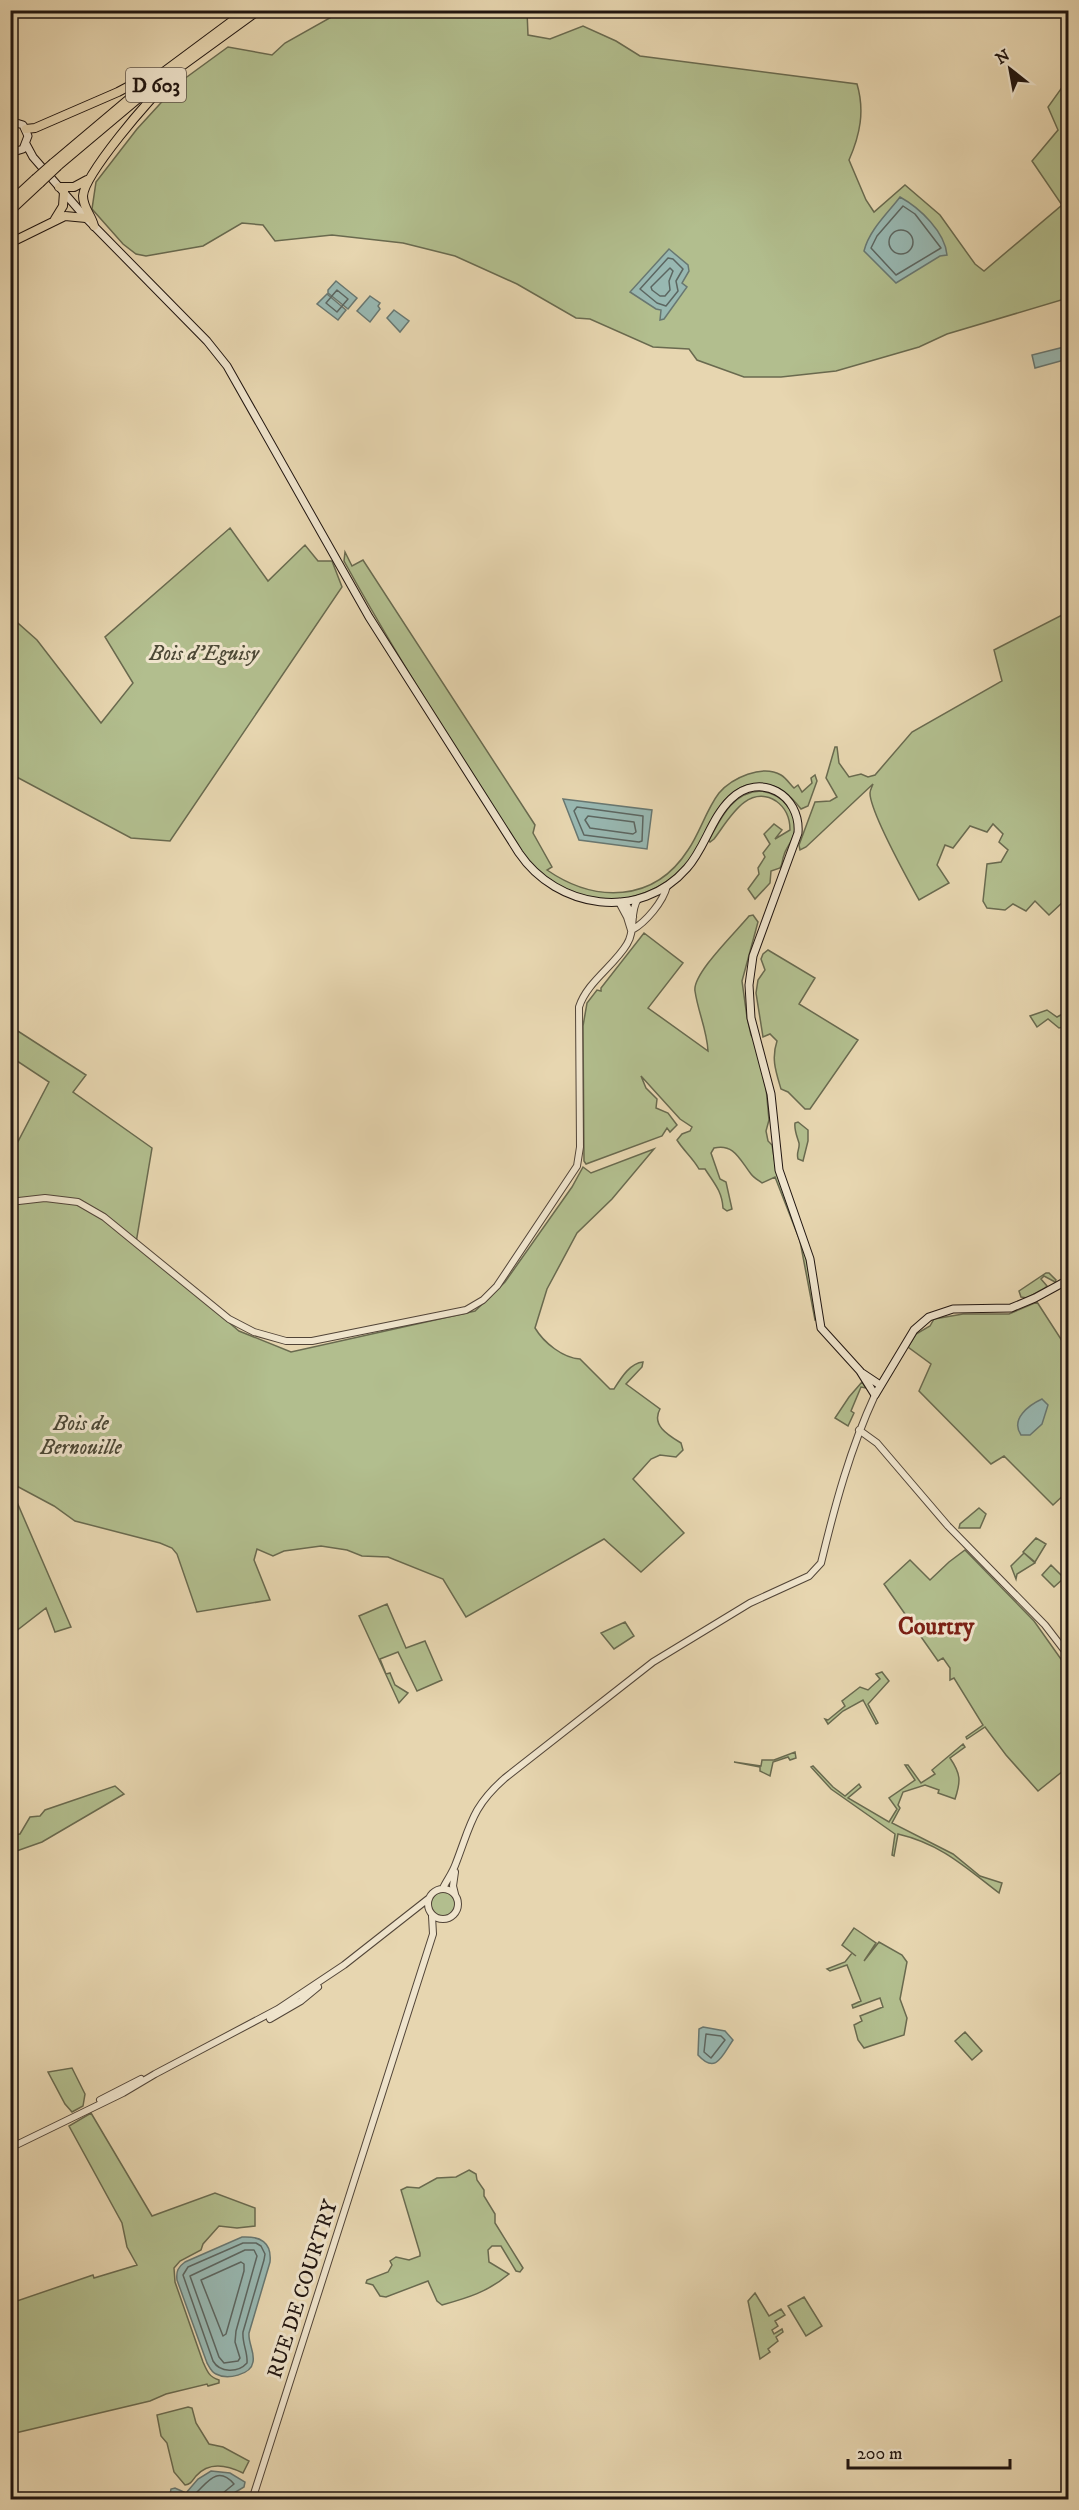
<svg xmlns="http://www.w3.org/2000/svg" width="1079" height="2510" viewBox="0 0 1079 2510" font-family="'IM FELL DW Pica',serif">
<rect width="100%" height="100%" fill="#e7d6b0"/>
<filter id="stains"><feTurbulence type="fractalNoise" baseFrequency=".00333" numOctaves="4"/><feColorMatrix values="0 0 0 0 .2 0 0 0 0 .09 0 0 0 0 .02 0 0 0 .5 -.17"/></filter>
<radialGradient id="worn" r=".72"><stop offset=".6" stop-color="#630" stop-opacity="0"/><stop offset="1" stop-color="#630" stop-opacity=".3"/></radialGradient>
<path fill="#b2be8e" stroke="#696a4f" stroke-width="1.5" d="M342 11H527L528 35 550 39 583 26 616 41 640 56 857 84C865 111 860 135 849 160L866 200 874 212 905 185 940 215 975 264 984 271 1062 205 1032 161 1058 130 1048 107 1068 79V298L947 334 919 347 836 371 781 377H744L697 360 689 349 653 347 590 319 576 318 517 284 455 256 403 243 332 235 275 241 263 225 242 223 203 246 146 256 136 254 123 244 92 209 96 182 137 129 180 82 228 47 272 55 285 43Z
M230 528 268 581 305 545 318 561H332L342 587 170 841 131 838 11 774V617L37 640 101 723 133 683 105 637Z
M345 552 352 566 363 560 535 825 533 833 552 867 547 870C595 903 654 903 688 850 700 833 706 810 719 793 732 778 762 764 781 775 786 778 790 784 794 788L798 785 802 792 812 783 811 778 815 775 817 781 808 806 801 809C790 795 779 784 760 784 717 782 709 837 687 863 668 887 633 902 602 899 583 897 563 891 547 879 520 859 504 823 486 795 436 718 388 641 344 561Z
M1068 612V901L1062 903 1049 915 1035 901 1026 911 1013 904 1005 910 987 908 983 901 987 864 1001 862 1008 850 999 842 1003 834 993 824 987 832 970 826 953 848 945 845 937 865 949 883 919 900C908 880 870 812 870 793 870 790 872 787 873 784L806 847 800 850 799 845 815 802 830 801 837 797 826 778 835 747H837L839 763 849 777 861 774 868 777 875 775 912 732 1002 681 994 650Z
M761 791C782 794 800 812 794 834 792 842 786 848 784 855 782 860 783 863 780 868L771 871 770 883 755 899 748 889 759 874 758 868 765 857 763 853 770 844 764 834 774 824 782 830 775 839 790 830C790 818 786 808 776 801 747 783 728 821 714 839L710 842 709 840C721 818 732 792 761 791Z
M753 915 758 922 742 981 747 1017 751 1035 757 1045 768 1077 766 1087 769 1120 766 1131 768 1141 772 1145 776 1169 805 1250 817 1319 815 1320 800 1241 775 1177 762 1183C758 1180 754 1178 751 1174 740 1160 734 1143 714 1148L711 1153 720 1179 726 1182 732 1209 727 1211 723 1208C722 1191 714 1183 705 1169H699C693 1158 683 1150 677 1140L682 1134 690 1131 692 1127 680 1119 641 1076 646 1088 657 1099 656 1108 668 1113 677 1125 670 1132 667 1128 662 1136 586 1164 584 1161 583 1026 587 1003 597 990 601 991V988L644 933 683 963 648 1008 708 1051C707 1030 698 1012 695 991 692 974 737 931 749 916Z
M768 950 815 978 799 1004 858 1040 810 1109H805L788 1092 781 1089C776 1072 771 1059 777 1041L770 1034 763 1037 756 993 758 980 765 970 761 959 763 954Z
M1047 1010 1057 1017 1068 1011V1026L1059 1028 1048 1019 1037 1027 1030 1016Z
M10 1026 86 1075 73 1092 152 1148 136 1243 239 1331 291 1352 475 1311 505 1282 572 1187 583 1167 591 1173 654 1149 612 1199 577 1233 547 1289 535 1328C544 1343 563 1358 580 1359L610 1389H614C621 1378 630 1363 643 1362L642 1367 626 1384 660 1409C651 1425 668 1435 681 1443L683 1450 676 1457 660 1455 651 1459 633 1479 684 1533 641 1572 604 1539 466 1617 443 1579 388 1557 362 1556 347 1550 321 1546 284 1551 273 1556 257 1549 254 1560 270 1600 197 1612 177 1554 172 1548 160 1543 75 1521 54 1506 11 1483V1155L49 1082 11 1057Z
M798 1122 808 1130V1141L803 1161 798 1159C796 1152 800 1149 799 1143 797 1136 794 1130 795 1123Z
M1046 1273H1049L1056 1280 1055 1282 1044 1276 1041 1279 1047 1286 1045 1288 1027 1298 1021 1297 1019 1291Z
M1037 1302 1068 1350V1491L1053 1505 1004 1456 991 1464 919 1391 931 1364 908 1347 916 1334 930 1326 934 1319 963 1314H1009Z
M862 1382 866 1388 861 1387 851 1411 854 1413 848 1426 835 1418 849 1397Z
M10 1486 71 1627 55 1632 46 1608 11 1635Z
M979 1508 986 1514 980 1528H959L960 1524Z
M1036 1538 1046 1544 1035 1562 1023 1552Z
M965 1550 1034 1621 1068 1669V1767L1038 1791 1006 1755 985 1727 967 1739 966 1737 983 1725 954 1678 950 1680V1668L943 1658 938 1661 884 1584 910 1560 930 1580 949 1562Z
M1024 1553 1035 1563 1017 1574 1016 1579 1011 1566Z
M1051 1565 1064 1578 1054 1587 1042 1575Z
M387 1604 406 1648 425 1641 442 1680 417 1691 398 1652 380 1659 386 1674 390 1673 395 1685 408 1693 399 1703 359 1616Z
M625 1622 634 1636 614 1649 601 1633Z
M882 1672 889 1681 868 1704 878 1723 876 1724 863 1700 843 1711 828 1724 825 1719 828 1720 845 1706 842 1701 860 1687 868 1690 880 1679 876 1674Z
M963 1744 965 1747 950 1758C961 1774 961 1781 955 1799L938 1793 939 1790 925 1785 903 1792 898 1805 900 1808 892 1823 953 1854 980 1876 1002 1883 999 1893C965 1867 941 1844 898 1834L894 1856 892 1855 895 1834 831 1789 811 1767 813 1766 833 1787 845 1796 859 1784 861 1787 848 1798 889 1822 897 1809 889 1798 915 1780 905 1765H908L921 1783 935 1774 932 1770Z
M795 1752 796 1758 790 1760 788 1757 773 1762 770 1776 760 1771V1767L734 1762 761 1766 762 1760H774Z
M115 1786 124 1794 42 1842 11 1853V1835L20 1834 30 1817 40 1816 45 1810Z
M431 1904a12 12 0 1 1 24 0a12 12 0 1 1-24 0Z
M854 1928 876 1943 864 1961 879 1942 902 1955 907 1962 900 1999 907 2018 904 2035 864 2048 858 2040 854 2025 862 2021 860 2016 883 2007 880 1998 853 2008 852 2005 861 2001 847 1965 830 1971 827 1969 845 1962 852 1953 856 1956 842 1945Z
M965 2032 982 2051 972 2060 955 2041Z
M72 2068 85 2094 83 2106 72 2112 65 2104 48 2072Z
M91 2113 152 2216 215 2193 255 2208V2226L237 2228 219 2226 203 2244 201 2250 180 2261 174 2268 175 2282 203 2362C207 2371 209 2377 219 2380V2383L208 2386 207 2384 166 2394 150 2401 11 2434V2303L93 2275 94 2278 137 2265 127 2247 122 2223 69 2126Z
M469 2170 476 2174 477 2180 484 2190V2196L495 2214V2223L523 2268 520 2272 516 2271 501 2246H492L488 2250 489 2262 509 2274C488 2292 467 2298 442 2305L437 2301 428 2281 386 2297 380 2296 373 2285 366 2283 367 2280 388 2272 392 2265 390 2261 396 2257 409 2260 420 2256V2253L401 2190 407 2187 419 2188 437 2178 456 2177Z
M755 2293 769 2316 781 2309 785 2315 775 2321 778 2326 772 2330 774 2334 782 2329 783 2332 776 2337 778 2341 768 2349 770 2352 760 2359 748 2301Z
M804 2297 822 2326 806 2336 788 2306Z
M188 2407 192 2408 196 2423 209 2444 223 2447 249 2461 243 2473C227 2465 209 2461 196 2476 192 2481 191 2484 185 2485L174 2472 167 2443 161 2436 157 2415Z"/>
<path fill="#98b8b2" stroke="#687771" stroke-width="1.5" d="M900 197C920 208 945 232 947 255L940 256 896 283 864 251C869 230 888 213 900 197Z
M669 249 688 265 689 271 682 283 687 287 664 319 660 320 661 310 656 309 630 292Z
M336 281 357 298 348 309 328 293V290Z
M327 294 346 310 338 320 317 304Z
M370 296 380 303 378 306 380 309 370 322 357 311Z
M394 310 409 321 400 332 387 318Z
M1068 346V359L1035 368 1032 355Z
M563 799 652 810 647 849 579 840Z
M1042 1399 1048 1405 1042 1424 1030 1435H1021C1010 1419 1029 1405 1042 1399Z
M703 2027 725 2031 733 2040C722 2056 716 2075 698 2055L699 2029Z
M242 2237C260 2236 272 2242 270 2262L249 2333C248 2343 255 2352 253 2362 251 2375 227 2380 216 2374 211 2372 210 2368 207 2363L177 2280C176 2271 178 2267 185 2262Z
M211 2471 230 2473 245 2482 244 2487 224 2499H173L170 2494 171 2489 175 2488 186 2493 198 2479Z"/>
<g fill="none" stroke-linecap="round" stroke-linejoin="round">
<path stroke="#5c6661" stroke-width="1.5" d="M903 206 915 214 941 248 896 275 871 248 877 236Z
M889 242a12 12 0 1 1 24 0a12 12 0 1 1-24 0Z
M668 258 673 259 683 269 676 281 678 291 666 306 657 303 640 289Z
M670 268 673 271 669 281 670 290 665 296H660L652 290 651 287Z
M337 290 348 299 337 312 326 303Z
M577 807 643 816 642 841 639 842 584 835 574 811Z
M588 816 634 822 636 832 633 834 590 828 585 820Z
M706 2034 721 2036 725 2040 711 2058 704 2052Z
M243 2243H256L261 2246 265 2254 264 2260 243 2332C242 2344 248 2352 247 2363 238 2373 220 2373 213 2361L183 2275 188 2267Z
M245 2250H254L257 2256 236 2331 235 2342 240 2358 238 2361 224 2363 219 2357 190 2276Z
M241 2262 244 2264V2271L226 2334 223 2336 201 2280Z
M178 2500C182 2498 187 2500 191 2497 204 2489 215 2462 234 2484L223 2493 221 2500"/>
<defs>
<path id="tertiary" d="M619 902 627 917 631 930
M625 902 633 917
M632 930C646 922 663 902 667 886
M10 1202 45 1198 78 1202 104 1217 229 1319 254 1332 286 1341H312L466 1310 483 1300 497 1286 577 1166 580 1147 579 1007C587 982 614 966 627 944 636 930 629 912 638 899
M859 1430 877 1443 948 1526 1045 1625 1068 1655
M455 1872 453 1886 455 1894
M443 1888C447 1880 453 1872 456 1863 471 1824 472 1807 505 1778L653 1662 750 1603 809 1576 821 1563C835 1505 850 1449 875 1395
M428 1904a15 15 0 1 1 30 0a15 15 0 1 1-30 0Z
M270 2019 301 2001 318 1987
M100 2100 141 2079
M10 2148 123 2093 155 2074 278 2009 344 1965 428 1899
M252 2500 433 1934 432 1916"/>
<path id="secondary" d="M10 121 23 125 28 136 23 149 10 153
M26 144 33 157 86 218 207 341 227 366 369 617 519 853C557 909 640 922 687 868 705 848 711 818 731 799 760 771 801 795 798 833L753 956 749 985 751 1018 771 1094 779 1170 810 1259 821 1328 860 1371 875 1395 914 1330 929 1317 953 1309 1011 1308 1035 1298 1068 1280
M862 1373 880 1385"/>
<path id="trunk" d="M26 129 35 128 118 92 150 75
M53 163 142 88 247 10
M58 166 146 92 259 10
M59 187H74L87 180
M10 202 35 179
M10 211 40 183
M55 219 63 206 64 192
M94 226C92 216 83 208 83 196 84 175 151 96 169 81
M10 243 65 216 86 218"/>
</defs>
<use href="#tertiary" stroke="#524538" stroke-width="8"/>
<use href="#secondary" stroke="#201510" stroke-width="9"/>
<use href="#trunk" stroke="#201510" stroke-width="10"/>
<use href="#tertiary" stroke="#efe4cc" stroke-width="6"/>
<use href="#secondary" stroke="#efe4cc" stroke-width="7"/>
<use href="#trunk" stroke="#e7d6b0" stroke-width="8"/>
<defs>
<path id="trunk-bridge" d="M35 179 53 163
M40 183 58 166"/>
</defs>
<use href="#trunk-bridge" stroke="#201510" stroke-width="10" stroke-linecap="butt"/>
<use href="#trunk-bridge" stroke="#e7d6b0" stroke-width="8"/>
</g>
<g text-anchor="middle" stroke-width="6" stroke-linejoin="round" paint-order="stroke">
<rect fill="#efe4cc" stroke="#5e5348" stroke-width="1.5" x="126" y="68" width="60" height="34" rx="4.5"/>
<g font-size="20" font-weight="bold" fill="#201510">
<text x="156" y="92">D 603</text>
</g>
<g font-size="21" font-style="italic" fill="#4c4836" stroke="#efe4cc">
<text x="204" y="660">Bois d'Eguisy</text>
<text x="81" y="1430">Bois de<tspan x="81" dy="24">Bernouille</tspan></text>
</g>
<g font-size="21" fill="#201510" stroke="#efe4cc">
<text transform="translate(302 2289) rotate(-72)" y="7">RUE DE COURTRY</text>
</g>
<g font-size="24" font-weight="bold" fill="#7a1f14" stroke="#efe4cc">
<text x="936" y="1634">Courtry</text>
</g>
</g>
<rect width="1079" height="2510" fill="none" stroke="#e7d6b0" stroke-width="36"/>
<rect x="12" y="12" width="1055" height="2486" fill="none" stroke="#201510" stroke-width="3"/>
<rect x="18" y="18" width="1043" height="2474" fill="none" stroke="#201510" stroke-width="1.5"/>
<g transform="translate(1010 69) rotate(329)" stroke="#efe4cc" stroke-width="4.5" paint-order="stroke">
<path d="M0-4.5L10 22L0 15L-10 22Z" fill="#201510"/>
<text y="-9" font-size="16" font-weight="bold" text-anchor="middle" fill="#201510">N</text>
</g>
<path d="M848 2459v9h162v-9" fill="none" stroke="#201510" stroke-width="3"/>
<text x="857" y="2459" font-size="18" fill="#201510" stroke="#efe4cc" stroke-width="4.5" paint-order="stroke">200 m</text>
<rect width="100%" height="100%" filter="url(#stains)"/>
<rect width="100%" height="100%" fill="url(#worn)"/>
</svg>
